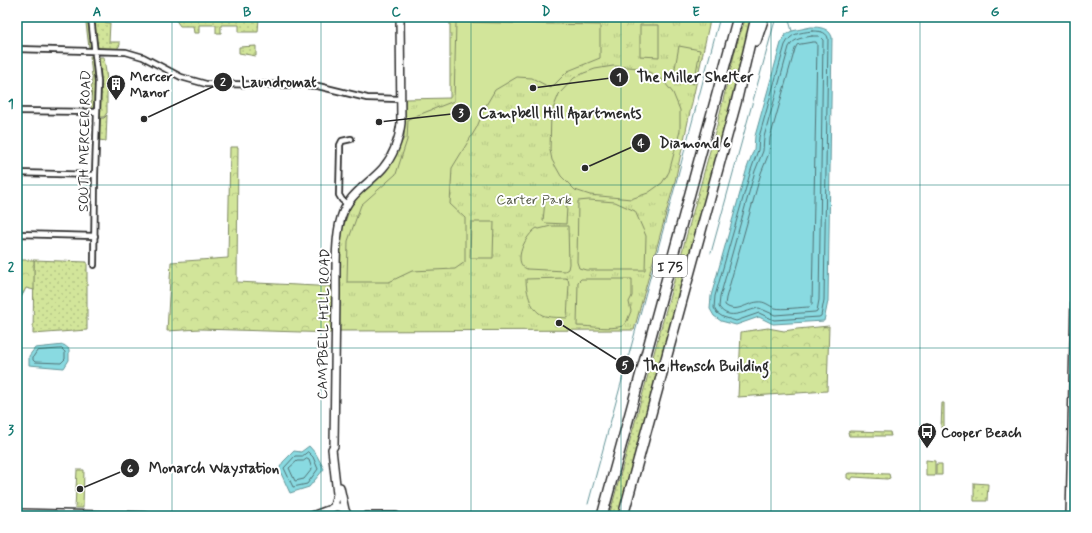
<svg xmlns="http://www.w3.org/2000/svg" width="1092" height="533" viewBox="0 0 1092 533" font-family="Mynerve,sans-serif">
<defs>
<pattern id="grass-dots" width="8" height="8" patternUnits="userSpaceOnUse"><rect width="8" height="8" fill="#d2e59a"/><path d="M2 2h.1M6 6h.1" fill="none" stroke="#b4c585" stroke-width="1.8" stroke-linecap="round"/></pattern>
<pattern id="forest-crowns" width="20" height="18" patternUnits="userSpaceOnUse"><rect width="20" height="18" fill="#d2e59a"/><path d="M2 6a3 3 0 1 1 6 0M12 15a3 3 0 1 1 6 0" fill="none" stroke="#b4c585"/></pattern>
<pattern id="park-tufts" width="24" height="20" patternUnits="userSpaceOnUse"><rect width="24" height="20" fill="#d2e59a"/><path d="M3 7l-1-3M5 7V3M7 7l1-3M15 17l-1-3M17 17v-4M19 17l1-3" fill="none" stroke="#b4c585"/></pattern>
</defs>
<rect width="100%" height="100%" fill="#fff"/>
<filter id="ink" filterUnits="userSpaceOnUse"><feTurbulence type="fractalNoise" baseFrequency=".025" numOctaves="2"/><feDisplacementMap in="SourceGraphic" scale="8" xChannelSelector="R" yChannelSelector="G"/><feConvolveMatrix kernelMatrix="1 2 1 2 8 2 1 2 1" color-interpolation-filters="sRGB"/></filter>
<g filter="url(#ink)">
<path fill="url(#grass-dots)" stroke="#7e8862" d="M746 17H756L619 516H609L716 129 737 43Z
M89 18 91 44 89 48 86 23Z
M259 18 258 32H239V25H221V33H216V25H199V33H194L193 26H180L175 19Z
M94 19 101 22 110 23 109 42H120V45L117 49H100L97 46Z
M256 46V56L239 53V47Z
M90 56H93L95 71 94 106 91 110 92 77Z
M98 57H104L107 80V113L104 117H99L100 75Z
M107 115 106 141 99 140V118H104Z
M34 260 87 262V330L33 334Z
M942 403H944V428H941Z
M850 431 890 432 891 436H849L848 432Z
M849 473 889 474 890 478 887 479 853 477 851 480 847 478V474Z
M974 483 988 484 987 501H974Z"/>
<path fill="url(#forest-crowns)" stroke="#7e8862" d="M230 147H238L237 282 336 287 335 333 200 329 167 331 171 262 228 258Z
M17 260H34V290L26 288 17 305Z
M829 326 827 391 738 397 741 332 768 328 784 331 797 329Z"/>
<path fill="url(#park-tufts)" stroke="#7e8862" d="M450 17 710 20 675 181 634 330 338 331V270L341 233 353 200 393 158 404 138 405 99 450 98Z
M77 470H84L83 508H75Z"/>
<path fill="#d2e59a" stroke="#7e8862" d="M456 22 600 25V58L568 71 551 88 532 78 517 77 495 90 485 107 477 127 452 168 450 204 465 218V262L455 269 412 271 389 282H347L348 241 361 205 396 174 407 140 408 119 454 101Z
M640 25H659V57L640 56Z
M679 46 700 50 694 84 673 79Z
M613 66 641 68 661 78 673 93 680 110V131L669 172 662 183 648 193 631 199 590 195 575 190 561 176 552 160 550 150 551 114 559 94 574 78 584 73 595 69Z
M589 200 615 202 635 211 646 236 645 270H586L579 268 577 262 578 201Z
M545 201 562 202 567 207 566 224 545 223 543 221Z
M471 222H494L493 258H470Z
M551 226H568L569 264 568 269 565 271 527 269C511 263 526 234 537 228L539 229Z
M565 278 568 279 569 284 567 318C561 317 552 318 545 316 531 312 526 292 526 279Z
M581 279H632V296L629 302 631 311 627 321 623 326C608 330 593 326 577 326L578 282Z
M926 460 935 461V476H926Z
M936 464H942V475H936Z"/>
<path fill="#89dae1" stroke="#639498" d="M811 27C820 27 829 28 832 37L828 301 824 321 773 324 759 317 736 325 721 321 714 316 710 309 711 296 747 168 754 149 755 136 781 43 786 34 792 31Z
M64 345 69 349V360L64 368 29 365V356L35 348Z
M309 446 316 454 324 469 309 487 290 493 279 469 283 462 294 451 301 452Z"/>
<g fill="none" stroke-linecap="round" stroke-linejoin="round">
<path stroke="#517174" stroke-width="1" d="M812 31C818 31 826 31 828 38L824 300 821 316 819 317 774 320 759 313 736 321 723 317 717 313 714 308 715 296 751 170 758 150 759 137 785 45C791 33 799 33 812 31Z
M812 36H819L823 40 819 300 817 311 815 312 775 315 759 308C746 310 729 322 719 307L720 297 755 171 763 151 764 137 789 47C794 38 803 38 812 36Z
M813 42H816L817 44 812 305 810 307C802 307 782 310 775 308 769 306 765 301 758 302 746 303 736 314 725 305L726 298 761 173 769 153 770 138 795 49 797 45Z
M62 349 65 352V359L61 363 35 362 33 360V357L37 351Z
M308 452 313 457 318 469 307 484 293 487 284 468 295 456H302Z
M307 459 309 460 312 469 304 479 295 481 289 468 297 461H303Z"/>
<path stroke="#639498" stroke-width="1" d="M788 17 792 31
M711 253 776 17
M17 303 24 292
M588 504 674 190 720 17"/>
<defs>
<path id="street" d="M91 17 98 82 95 175 94 265
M17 49 126 52 143 57 181 77 206 84 306 85 318 86 367 98 400 99
M17 111 96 112
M17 173 95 175
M347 204 342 200 339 195 340 151V145L342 141 351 139
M17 234 95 236"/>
<path id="secondary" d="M340 487 345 510
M334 506 337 494 332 449 334 446C335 395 335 344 336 294 336 272 335 238 341 218 348 194 368 185 383 168 394 155 399 140 401 123L400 17
M17 513 145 516
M312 516 328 510
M326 516C329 507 337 504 345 510L348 516
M366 516H396
M1070 516 1075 296"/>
<path id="highway" d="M756 41 764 17
M602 516 738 17
M623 516 736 103 756 17"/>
</defs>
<use href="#street" stroke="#2b2b2b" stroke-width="8"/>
<use href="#secondary" stroke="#2b2b2b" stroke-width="10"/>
<use href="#highway" stroke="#2b2b2b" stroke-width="12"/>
<use href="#street" stroke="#fff" stroke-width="4.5"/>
<use href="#secondary" stroke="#fff" stroke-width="7"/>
<use href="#highway" stroke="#fff" stroke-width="9"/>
</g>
</g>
<path fill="none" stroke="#0f766e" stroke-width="1" stroke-opacity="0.55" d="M172 17V516M321 17V516M471 17V516M621 17V516M771 17V516M920 17V516M17 185H1075M17 348H1075"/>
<defs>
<symbol id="building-pin" viewBox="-11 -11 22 30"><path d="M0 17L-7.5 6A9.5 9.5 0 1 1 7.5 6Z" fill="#2b2b2b" stroke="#fff"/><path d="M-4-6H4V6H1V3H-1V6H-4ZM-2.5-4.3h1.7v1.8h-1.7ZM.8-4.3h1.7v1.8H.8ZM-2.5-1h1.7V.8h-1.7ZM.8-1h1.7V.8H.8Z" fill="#fff"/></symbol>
<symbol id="bus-pin" viewBox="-11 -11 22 30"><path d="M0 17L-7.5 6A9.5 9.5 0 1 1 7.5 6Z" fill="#2b2b2b" stroke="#fff"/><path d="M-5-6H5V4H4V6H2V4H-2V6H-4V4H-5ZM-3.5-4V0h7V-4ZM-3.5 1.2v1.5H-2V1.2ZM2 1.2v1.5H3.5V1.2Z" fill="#fff"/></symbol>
</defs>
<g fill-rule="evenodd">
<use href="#building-pin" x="105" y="73" width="22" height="30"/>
<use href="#bus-pin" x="916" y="421" width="22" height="30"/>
</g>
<g text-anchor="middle" stroke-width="4" stroke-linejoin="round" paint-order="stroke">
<rect fill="#fff" stroke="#6b6b6b" stroke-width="1" x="653" y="255" width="34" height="22" rx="3"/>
<g font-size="13" font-weight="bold" fill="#2b2b2b">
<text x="670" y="271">I 75</text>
</g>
<g font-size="14" font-weight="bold" fill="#2b2b2b" stroke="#fff" text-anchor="start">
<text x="130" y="81">Mercer<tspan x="130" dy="16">Manor</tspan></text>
<text x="941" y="437">Cooper Beach</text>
</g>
<g font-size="14" fill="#2b2b2b" stroke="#fff">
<text transform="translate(84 141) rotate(-89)" y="5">SOUTH MERCER ROAD</text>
<text transform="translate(323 324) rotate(-89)" y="5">CAMPBELL HILL ROAD</text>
</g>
<g font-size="14" fill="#555a47" stroke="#fff">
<text x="534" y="204">Carter Park</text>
</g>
</g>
<path fill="none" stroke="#2b2b2b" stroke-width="1.5" d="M533 88L619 77M144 119L223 82M379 122L461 113M585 168L641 143M559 323L625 365M80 489L130 468"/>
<g fill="#2b2b2b" stroke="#fff" stroke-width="1.5">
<circle cx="533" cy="88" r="4"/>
<circle cx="144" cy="119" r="4"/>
<circle cx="379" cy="122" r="4"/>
<circle cx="585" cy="168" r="4"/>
<circle cx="559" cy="323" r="4"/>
<circle cx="80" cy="489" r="4"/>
<circle cx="619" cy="77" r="10"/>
<circle cx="223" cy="82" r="10"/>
<circle cx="461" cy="113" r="10"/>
<circle cx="641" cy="143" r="10"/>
<circle cx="625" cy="365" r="10"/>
<circle cx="130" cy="468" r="10"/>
</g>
<g font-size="12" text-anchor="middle" font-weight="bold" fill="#fff">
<text x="619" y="81">1</text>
<text x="223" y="86">2</text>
<text x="461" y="117">3</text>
<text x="641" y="147">4</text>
<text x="625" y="369">5</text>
<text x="130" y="472">6</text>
</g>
<g font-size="15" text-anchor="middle" font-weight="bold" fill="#2b2b2b" stroke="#fff" stroke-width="4" stroke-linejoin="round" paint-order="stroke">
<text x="695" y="82">The Miller Shelter</text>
<text x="279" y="87">Laundromat</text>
<text x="560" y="118">Campbell Hill Apartments</text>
<text x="695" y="148">Diamond 6</text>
<text x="706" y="371">The Hensch Building</text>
<text x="214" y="473">Monarch Waystation</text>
</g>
<rect width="1092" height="533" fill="none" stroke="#fff" stroke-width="44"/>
<rect x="22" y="22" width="1048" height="489" fill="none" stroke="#0f766e" stroke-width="1.5"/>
<g font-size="13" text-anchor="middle" font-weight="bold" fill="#0f766e">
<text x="97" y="16">A</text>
<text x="247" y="16">B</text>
<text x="396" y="16">C</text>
<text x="546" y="16">D</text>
<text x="696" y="16">E</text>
<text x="845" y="16">F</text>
<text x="995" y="16">G</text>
<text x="11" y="108">1</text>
<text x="11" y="271">2</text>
<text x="11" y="434">3</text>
</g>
</svg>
